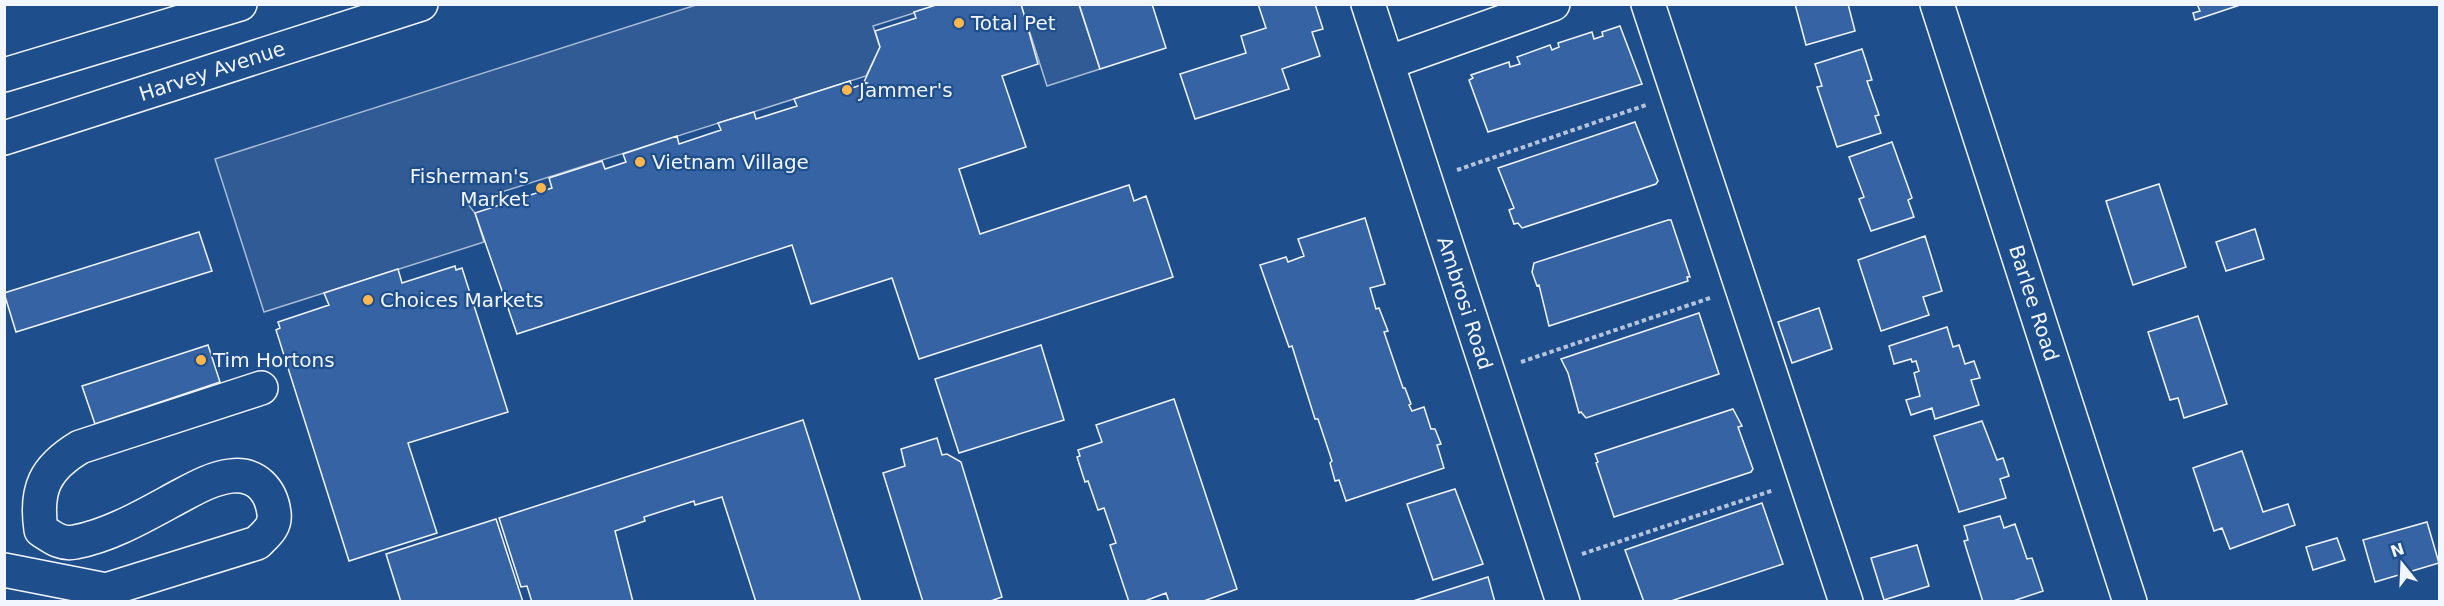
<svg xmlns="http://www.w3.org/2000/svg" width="2444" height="606" viewBox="0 0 2444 606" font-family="'DejaVu Sans',sans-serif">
<rect width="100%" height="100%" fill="#1f4e8c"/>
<path fill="#305b95" stroke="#a8bbd7" stroke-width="1.5" d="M696 5H939L873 26 880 47 866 76 467 203 475 213 484 242 264 312 215 159Z
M1021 5H1079L1100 69 1047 86Z"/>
<path fill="#3563a3" stroke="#f2f6ff" stroke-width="1.5" d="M939 4H1021L1038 64 1002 76 1026 147 959 169 980 234 1129 185 1134 201 1146 196 1173 277 919 359 892 278 811 304 792 245 517 334 475 213 552 188 549 178 602 161 605 169 626 162 623 154 677 136 679 144 721 130 718 123 754 112 756 119 797 106 794 99 850 81 852 88 867 83 864 82 880 47 875 31 916 18 914 12Z
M1079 4H1152L1166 48 1100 69Z
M1258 4H1315L1323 29 1312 32 1320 56 1282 69 1289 89 1195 119 1180 74 1246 53 1241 36 1266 28Z
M1795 4H1848L1855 31 1806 45Z
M2197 4H2243L2195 20 2193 13 2200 11Z
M1620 26 1642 84 1488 132 1469 80 1473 78 1471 75 1509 62 1510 67 1520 64 1517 57 1550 45 1552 50 1559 47 1558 43 1592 32 1594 39 1603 36 1602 32Z
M1862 49 1872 80 1867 81 1879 115 1875 116 1881 133 1837 147 1817 87 1822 86 1815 64Z
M1635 122 1658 181 1656 184 1522 228 1518 223 1514 224 1509 210 1514 208 1498 168Z
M1892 142 1912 198 1908 200 1914 217 1871 231 1859 199 1864 197 1849 157Z
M2159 184 2186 267 2133 285 2106 201Z
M1365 218 1385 284 1370 288 1376 309 1379 308 1388 331 1384 332 1403 388H1405L1411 404 1409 405 1412 411 1424 407 1431 429H1435L1441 444 1437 445 1444 468 1346 501 1339 480 1335 481 1330 463 1332 461 1318 419H1315L1292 346 1289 347 1260 265 1286 257 1288 262 1304 256 1298 239Z
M1668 220H1671L1690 277H1687L1688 281 1549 326 1539 285 1537 286 1532 272 1534 263Z
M2255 229 2264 259 2226 271 2216 242Z
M199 232 212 271 16 332 4 293Z
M1925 236 1942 291 1923 297 1929 315 1881 331 1858 260Z
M455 266 456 270 462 268 508 412 408 443 437 533 349 561 276 330 280 328 278 322 329 305 324 293 398 269 402 283Z
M1819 308 1832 349 1792 363 1778 322Z
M1699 313 1719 374 1586 418 1581 412 1579 413 1568 373 1561 359Z
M2198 316 2227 404 2184 418 2178 398 2170 400 2148 332Z
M1947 327 1953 347 1959 345 1965 364 1974 361 1980 378 1971 380 1979 405 1935 419 1932 408 1911 415 1906 400 1920 396 1914 373 1919 371 1916 361 1912 362 1911 359 1894 364 1889 346Z
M208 345 220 382 95 424 82 386Z
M1041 345 1064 420 959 453 935 379Z
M1174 399 1237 589 1201 602H1169L1166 593 1142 602H1129L1110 545 1116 543 1104 508 1098 510 1088 481 1085 482 1077 457 1080 456 1078 450 1102 442 1096 425Z
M1733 409 1742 426 1738 427 1753 469 1751 472 1614 517 1596 463 1598 462 1595 454Z
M803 420 861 602H756L722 497 695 505 694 501 644 517 645 521 615 531 633 602H532L527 586 521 587 499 518Z
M1982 421 1997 460 2003 458 2009 476 2000 479 2006 498 1959 512 1934 436Z
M937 438 942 455 947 454 961 462 1002 597 988 602H923L883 473 905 466 901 449Z
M2242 451 2263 512 2288 504 2295 525 2230 549 2222 528 2214 531 2193 468Z
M1455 489 1483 564 1433 580 1407 504Z
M1762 503 1783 564 1668 602H1644L1625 550Z
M2000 516 2004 528 2015 524 2027 559 2032 558 2043 591 2010 602H1983L1964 541 1968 540 1964 526Z
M496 519 523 602H401L386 554Z
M2427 522 2439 563 2375 582 2363 540Z
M2337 538 2345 560 2313 570 2306 547Z
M1917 545 1929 586 1884 600 1871 558Z
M1488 577 1495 602H1410Z"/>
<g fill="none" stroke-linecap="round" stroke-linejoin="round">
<defs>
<path id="minor" d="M1368 4 1563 602
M1648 4 1846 602
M1937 4 2130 602
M1387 63 1553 4
M4 570 106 590 257 543C266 534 276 527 274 513 271 490 256 473 231 476 214 478 199 486 184 494 150 512 113 535 75 542 61 545 52 537 41 530 35 489 45 468 80 447L261 388"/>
<path id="highway" d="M4 75 240 4
M4 138 421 4"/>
</defs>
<use href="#minor" stroke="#f2f6ff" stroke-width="36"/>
<use href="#highway" stroke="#f2f6ff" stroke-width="36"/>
<path stroke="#b3c4dc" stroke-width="4" stroke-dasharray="4.5 3" stroke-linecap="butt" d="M1457 170 1646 105
M1521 362 1710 298
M1582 554 1774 490"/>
<use href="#minor" stroke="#1f4e8c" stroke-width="33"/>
<use href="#highway" stroke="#1f4e8c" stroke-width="33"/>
</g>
<g fill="#ffb74d" stroke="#1f4e8c" stroke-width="2">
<circle cx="959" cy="23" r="6"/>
<circle cx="847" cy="90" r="6"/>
<circle cx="640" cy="162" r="6"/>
<circle cx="541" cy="188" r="6"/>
<circle cx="368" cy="300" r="6"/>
<circle cx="201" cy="360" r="6"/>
</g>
<g text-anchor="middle" stroke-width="4.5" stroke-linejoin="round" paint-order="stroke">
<g font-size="20" fill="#f2f6ff" stroke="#1f4e8c" text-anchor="start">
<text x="971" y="30">Total Pet</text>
<text x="859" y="97">Jammer's</text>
<text x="652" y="169">Vietnam Village</text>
<text x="529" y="183" text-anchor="end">Fisherman's<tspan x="529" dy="23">Market</tspan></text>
<text x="380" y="307">Choices Markets</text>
<text x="213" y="367">Tim Hortons</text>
</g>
<g font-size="20" fill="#f2f6ff" stroke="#1f4e8c">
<text transform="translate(212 71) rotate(-18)" y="7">Harvey Avenue</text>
<text transform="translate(1465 303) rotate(72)" y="7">Ambrosi Road</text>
<text transform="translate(2034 303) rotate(72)" y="7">Barlee Road</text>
</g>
</g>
<rect width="2444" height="606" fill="none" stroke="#f2f6ff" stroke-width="12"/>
<g transform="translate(2402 564) rotate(342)" stroke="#1f4e8c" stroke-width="4.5" paint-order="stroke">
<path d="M0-4.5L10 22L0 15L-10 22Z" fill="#f2f6ff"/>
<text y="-9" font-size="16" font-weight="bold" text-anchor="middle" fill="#f2f6ff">N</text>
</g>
</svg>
